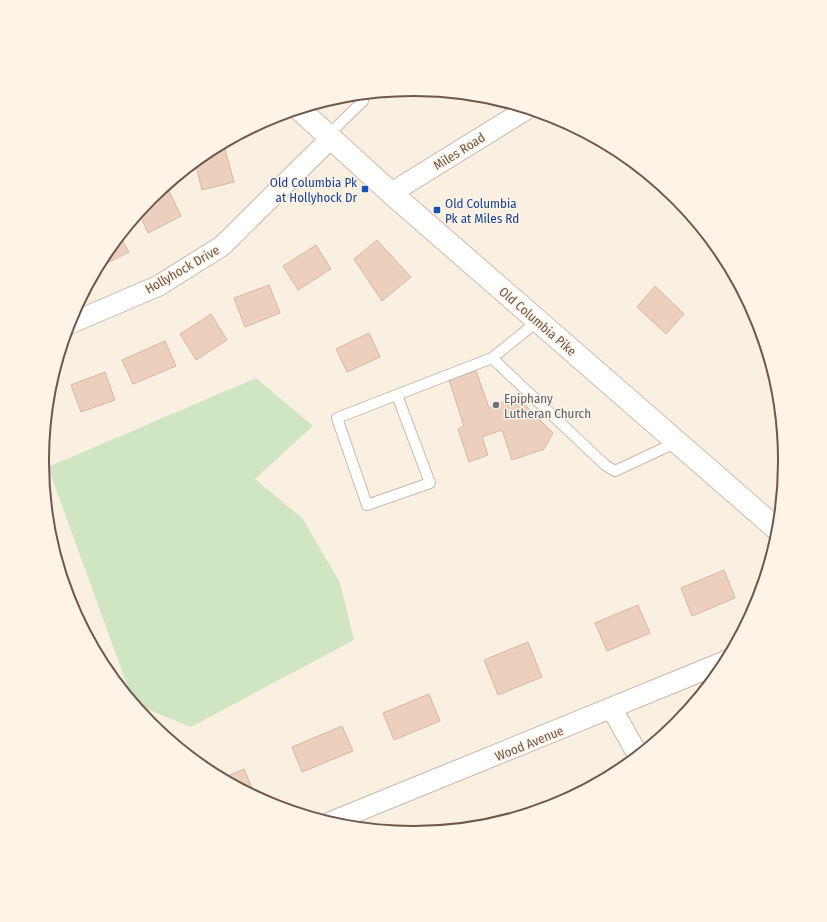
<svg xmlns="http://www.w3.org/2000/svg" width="827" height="922" viewBox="0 0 827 922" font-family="'Fira Sans Condensed',sans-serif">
<rect width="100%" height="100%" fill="#f9f0e1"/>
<path fill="#d0e5c2" d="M256 378 313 426 255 479 303 519 340 583 354 640 191 727 134 704 48 467Z"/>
<path fill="#eccfbc" stroke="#ddb69e" d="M224 146 234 182 202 190 195 162 207 152Z
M168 189 181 216 148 233 139 213 151 198Z
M120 236 129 252 97 268 105 254Z
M377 240 411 277 382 301 354 259Z
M316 245 331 269 298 290 283 266Z
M269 285 280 313 245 327 234 298Z
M655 286 684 314 666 334 637 307Z
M211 314 227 340 196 360 180 334Z
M369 333 380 357 347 372 336 349Z
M165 341 176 366 133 384 122 360Z
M476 371 489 408 510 399 522 409 525 405 553 433 544 449 512 460 502 430 482 437 488 455 469 462 458 429 464 426 449 380Z
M105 372 115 400 81 412 71 385Z
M49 394 53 414 46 416Z
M724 570 735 598 692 616 681 588Z
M638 605 650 633 607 651 595 623Z
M528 642 542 677 498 695 484 660Z
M429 694 440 721 394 740 383 713Z
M342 726 353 751 302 772 292 747Z
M244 769 255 795H254L223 778Z"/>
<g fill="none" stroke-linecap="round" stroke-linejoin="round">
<defs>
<path id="lane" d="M327 136 363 101
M538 321 492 358 605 465 615 471 677 442
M397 395 430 483 367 505 337 418 492 358"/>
<path id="street" d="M391 193 527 109
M69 324 158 286 222 246 330 139
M612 709 638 755
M331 822 726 661"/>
<path id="secondary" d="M299 109 391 193 778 530"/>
</defs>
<use href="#lane" stroke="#c8b8aa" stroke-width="12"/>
<use href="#street" stroke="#c8b8aa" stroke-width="22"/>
<use href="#secondary" stroke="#cebaaa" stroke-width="24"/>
<use href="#lane" stroke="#fff" stroke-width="10"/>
<use href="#street" stroke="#fff" stroke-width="20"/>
<use href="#secondary" stroke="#fff" stroke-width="22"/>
</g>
<g fill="#1a4fb4" stroke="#fdf4e7" stroke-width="1.5">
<rect x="361" y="185" width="8" height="8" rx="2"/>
<rect x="433" y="206" width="8" height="8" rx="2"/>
</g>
<circle fill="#6b7280" stroke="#fdf4e7" stroke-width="1.5" cx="496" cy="405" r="4"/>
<g text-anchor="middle" stroke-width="3" stroke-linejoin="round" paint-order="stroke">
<g font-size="13" fill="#6e584b" stroke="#fdf4e7">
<text transform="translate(459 151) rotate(-32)" y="5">Miles Road</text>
<text transform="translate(182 269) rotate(-30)" y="5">Hollyhock Drive</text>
<text transform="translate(538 321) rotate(41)" y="5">Old Columbia Pike</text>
<text transform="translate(529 743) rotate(-22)" y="5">Wood Avenue</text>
</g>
<g font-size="13" fill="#164399" stroke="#fdf4e7" text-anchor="end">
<text x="357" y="187">Old Columbia Pk<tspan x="357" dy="15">at Hollyhock Dr</tspan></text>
<text x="445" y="208" text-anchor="start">Old Columbia<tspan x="445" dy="15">Pk at Miles Rd</tspan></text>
</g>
<g font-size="13" fill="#5b616d" stroke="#fdf4e7" text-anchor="start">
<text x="504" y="403">Epiphany<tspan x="504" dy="15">Lutheran Church</tspan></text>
</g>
</g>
<path d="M0 0H827V922H0ZM413 96H414A364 364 0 0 1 778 460V462A364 364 0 0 1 414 826H413A364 364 0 0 1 49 462V460A364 364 0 0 1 413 96Z" fill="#fdf4e7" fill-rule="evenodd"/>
<path fill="none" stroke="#6e584b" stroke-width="2" d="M413 96H414A364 364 0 0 1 778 460V462A364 364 0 0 1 414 826H413A364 364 0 0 1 49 462V460A364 364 0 0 1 413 96Z"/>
</svg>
